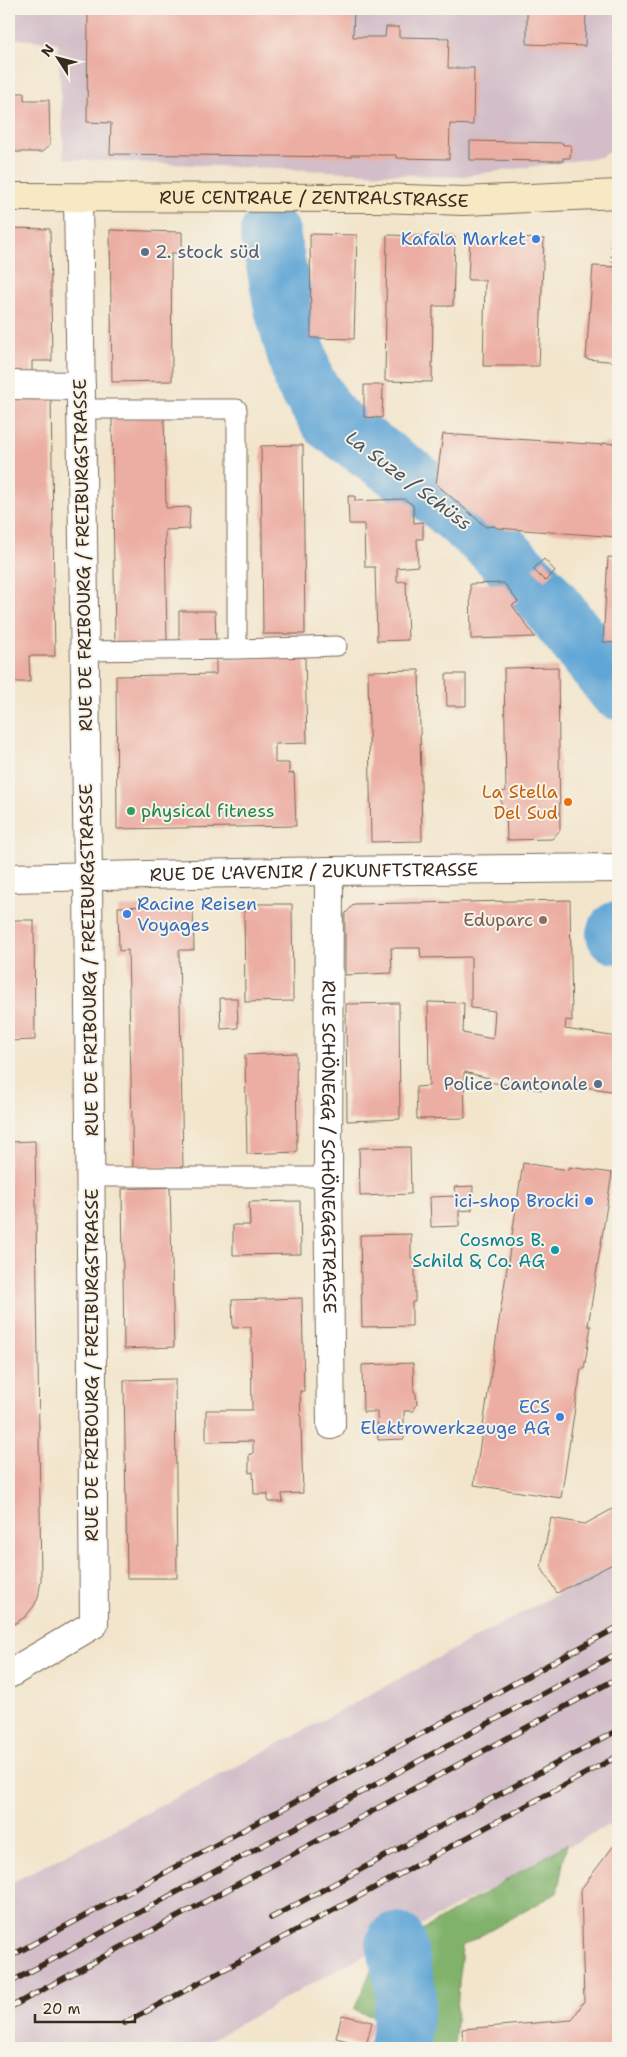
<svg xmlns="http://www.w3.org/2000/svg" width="627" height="2057" viewBox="0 0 627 2057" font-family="'Shantell Sans',sans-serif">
<rect width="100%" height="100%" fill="#f7f3e8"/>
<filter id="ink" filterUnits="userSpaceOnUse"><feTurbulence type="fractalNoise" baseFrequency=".02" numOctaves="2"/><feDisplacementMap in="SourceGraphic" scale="10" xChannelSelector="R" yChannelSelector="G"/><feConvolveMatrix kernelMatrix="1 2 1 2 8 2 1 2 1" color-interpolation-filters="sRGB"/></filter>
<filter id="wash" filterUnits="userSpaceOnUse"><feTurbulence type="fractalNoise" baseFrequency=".0096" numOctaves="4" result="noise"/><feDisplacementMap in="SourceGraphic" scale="20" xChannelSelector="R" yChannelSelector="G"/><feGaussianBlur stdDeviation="1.12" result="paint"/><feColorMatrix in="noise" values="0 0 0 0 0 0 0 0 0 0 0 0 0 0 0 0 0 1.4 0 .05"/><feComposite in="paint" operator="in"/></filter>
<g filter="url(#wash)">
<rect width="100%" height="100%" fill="#f2e5cc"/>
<path fill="#d2bdc8" d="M9 9H618V145L601 157 456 177 64 159 58 43 9 38Z
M618 1561V1820L322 1978 197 2048H9V1884L239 1765Z"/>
<path fill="#80b26c" stroke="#5e6e45" d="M567 1844 557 1893 462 1946 454 2048H368L377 2018 354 2010 374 1963 418 1956 419 1932Z"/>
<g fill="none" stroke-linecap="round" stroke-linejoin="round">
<path stroke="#60a6d6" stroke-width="60" d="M270 233 284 308 304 380 330 421 440 499 495 546 540 592 618 690
M616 934 618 931
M396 1942 406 1992 399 2048"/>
</g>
<g id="blocks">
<path fill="#ecaea3" d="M88 9H354L353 37H385L386 27H399V37L449 38 448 68H474L473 125 450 124 449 159 396 158V155H351V157L110 154 111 123 87 122Z
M527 9H586L585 46 527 44Z
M9 93H24V100H49L50 145 42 152H9Z
M470 141 563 143V145H571L570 158H563V161L470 160Z
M9 228 50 229 52 361H32V373H9Z
M110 230 182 232V253H171L172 381 112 382Z
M310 234 357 235 354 339 311 338Z
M387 235 455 237 453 306H433L432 382 385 381Z
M470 237 544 239 539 366H483L485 280H468Z
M593 266 618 267V362L586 359Z
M364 385H383L382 418 364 417Z
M51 398 55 656H29L30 682H9V399Z
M164 417 166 508 190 507 189 529 165 530 167 644 115 645 112 418Z
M443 434 603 445V443L618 444V537L497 528 494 526 486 527 436 484Z
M303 445 305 634H263L261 446Z
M348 496H355V501L404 499 413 505 414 523 423 522V539H417L418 566 397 568V582L406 581 408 640 377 641 375 567H365L364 524H349Z
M608 557 618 558V643L603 642Z
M544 559 555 571 545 581 533 569Z
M504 583 518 602 512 605 535 637 471 639 470 584Z
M179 611H215L216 643 179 644Z
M305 657 307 743 275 744V763H289V774L294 773 296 826 117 829 116 676 216 674V659Z
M558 667 560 830 552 839 507 840 506 808 501 809V792L506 791 504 668Z
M419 670 422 841 371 842 368 671Z
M446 674H466V706H447Z
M570 900 572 1021 566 1020 565 1029 618 1037V1092L543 1081 542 1090 488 1082 489 1078 464 1072 465 1118 417 1119 416 1087 429 1086 428 1002 464 1003 463 1033 493 1039 495 1011 471 1008V957L421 958 420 948H391L392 973 345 975V914L354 904Z
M244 904H292L293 1001 245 1002Z
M193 905 194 950H179L183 1167 133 1168 128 950 119 951 118 907Z
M9 920H34L35 1040 9 1041Z
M220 998H237L238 1028 221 1029Z
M399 1003 400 1119 347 1121 346 1004Z
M296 1053 297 1152 247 1154 245 1055Z
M35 1141 41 1580 38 1598 34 1606 25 1617 9 1627V1142Z
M410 1147 411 1194 360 1196 359 1148Z
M523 1163 569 1170V1167L612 1173 588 1326H591L584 1369H581L561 1498 474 1485Z
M473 1186 472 1210 459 1211V1226L431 1227 430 1197 456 1196 454 1187Z
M170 1187 174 1347 124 1349 122 1189Z
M300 1201 301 1254 233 1255V1225H250L249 1202Z
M411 1234V1258H415V1302H412V1326L362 1327 360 1235Z
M302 1298 304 1391H300L303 1493 282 1494 283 1502H268V1494H254L253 1472 249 1473V1454H253V1441L206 1442V1410H252L251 1327 233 1328 232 1300Z
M413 1363 414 1391 416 1394 417 1404 414 1407V1411H404V1439L378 1440 377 1412H363L362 1365Z
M175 1379 177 1578H127L124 1380Z
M618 1506V1561L557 1593 541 1567 551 1518 585 1524Z
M618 1840V2048H463L462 2029 572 2020 584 2001 581 1889Z
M342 2015 372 2022 366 2046 336 2038Z"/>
</g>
</g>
<g filter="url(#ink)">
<use href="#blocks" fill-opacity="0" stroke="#7b6b5b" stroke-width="1"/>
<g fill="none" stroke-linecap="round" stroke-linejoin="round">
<defs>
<path id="service" d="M81 409H237V649L84 651
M237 649 337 646
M91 1177H328"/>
<g id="minor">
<path d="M9 385 81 386"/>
<path id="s1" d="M329 871 328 1177 331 1425"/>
<path id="s2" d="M9 878 329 871 618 868"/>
<path d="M9 1674 94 1624 88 877 78 198"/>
</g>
<g id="secondary">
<path id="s3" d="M9 197 379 198 464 201 618 194"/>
</g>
</defs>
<use href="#service" stroke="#7b6b5b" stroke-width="21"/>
<use href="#minor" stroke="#7b6b5b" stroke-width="30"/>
<use href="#secondary" stroke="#7b6b5b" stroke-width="30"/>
<path stroke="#7b6b5b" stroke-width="3" stroke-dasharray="1 4" stroke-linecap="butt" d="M612 267V234"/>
<use href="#service" stroke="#fff" stroke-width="19"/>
<use href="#minor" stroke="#fff" stroke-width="28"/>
<use href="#secondary" stroke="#f6e9c3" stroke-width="28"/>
<defs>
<path id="rail" d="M271 1918 618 1730
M9 1957 618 1627
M9 1983 618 1653
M9 2008 618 1678
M125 2023 618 1756"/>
</defs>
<use href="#rail" stroke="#3b2a1e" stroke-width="5.5"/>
<use href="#rail" stroke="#f7f3e8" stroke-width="4" stroke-dasharray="11" stroke-linecap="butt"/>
</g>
</g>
<g fill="#3f7fe0" stroke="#f7f3e8" stroke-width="2">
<circle cx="536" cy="239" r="5"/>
<circle cx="127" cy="914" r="5"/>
<circle cx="589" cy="1201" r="5"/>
<circle cx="560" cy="1417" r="5"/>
</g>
<g fill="#5c6f8a" stroke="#f7f3e8" stroke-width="2">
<circle cx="145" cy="252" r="5"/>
<circle cx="598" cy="1084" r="5"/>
</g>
<circle fill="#e8710a" stroke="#f7f3e8" stroke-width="2" cx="568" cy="802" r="5"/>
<circle fill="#2e9e5b" stroke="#f7f3e8" stroke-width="2" cx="131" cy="811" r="5"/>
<circle fill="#8d6e63" stroke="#f7f3e8" stroke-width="2" cx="543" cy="920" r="5"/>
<circle fill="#0f9aa8" stroke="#f7f3e8" stroke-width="2" cx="555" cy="1250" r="5"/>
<g text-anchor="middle" stroke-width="4" stroke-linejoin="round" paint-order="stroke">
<g font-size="18" fill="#3b2a1e" stroke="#f7f3e8">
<text dy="6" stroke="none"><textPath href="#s3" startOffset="305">RUE CENTRALE / ZENTRALSTRASSE</textPath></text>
<text transform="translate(83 555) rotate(-91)" y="6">RUE DE FRIBOURG / FREIBURGSTRASSE</text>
<text dy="6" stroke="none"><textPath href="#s2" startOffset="305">RUE DE L'AVENIR / ZUKUNFTSTRASSE</textPath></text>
<text transform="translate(89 960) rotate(-91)" y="6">RUE DE FRIBOURG / FREIBURGSTRASSE</text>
<text dy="6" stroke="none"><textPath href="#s1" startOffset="276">RUE SCHÖNEGG / SCHÖNEGGSTRASSE</textPath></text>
<text transform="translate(92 1365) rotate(-90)" y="6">RUE DE FRIBOURG / FREIBURGSTRASSE</text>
</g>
<g font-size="18" fill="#366cbe" stroke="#f7f3e8" text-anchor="end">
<text x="526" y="245">Kafala Market</text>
<text x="137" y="910" text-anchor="start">Racine Reisen<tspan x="137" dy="21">Voyages</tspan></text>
<text x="579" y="1207">ici-shop Brocki</text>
<text x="550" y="1413">ECS<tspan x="550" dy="21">Elektrowerkzeuge AG</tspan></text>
</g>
<g font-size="18" fill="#4e5e75" stroke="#f7f3e8" text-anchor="start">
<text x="155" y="258">2. stock süd</text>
<text x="588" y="1090" text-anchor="end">Police Cantonale</text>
</g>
<g font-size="18" fill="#c56008" stroke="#f7f3e8" text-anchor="end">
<text x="558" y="798">La Stella<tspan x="558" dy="21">Del Sud</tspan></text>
</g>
<g font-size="18" fill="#27864d" stroke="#f7f3e8" text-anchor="start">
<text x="141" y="817">physical fitness</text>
</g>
<g font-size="18" fill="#785e54" stroke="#f7f3e8" text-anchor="end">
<text x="533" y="926">Eduparc</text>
</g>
<g font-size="18" fill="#0d838f" stroke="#f7f3e8" text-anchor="end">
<text x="545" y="1246">Cosmos B.<tspan x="545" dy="21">Schild &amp; Co. AG</tspan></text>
</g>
<g font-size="19" font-style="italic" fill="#48555e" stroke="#f7f3e8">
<text transform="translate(409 480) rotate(37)" y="7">La Suze / Schüss</text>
</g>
</g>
<rect width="627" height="2057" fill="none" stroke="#f7f3e8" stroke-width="30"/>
<g transform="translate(58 58) rotate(306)" stroke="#f7f3e8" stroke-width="4" paint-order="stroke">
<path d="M0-4L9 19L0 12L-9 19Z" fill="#3b2a1e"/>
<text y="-8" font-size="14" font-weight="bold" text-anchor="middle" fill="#3b2a1e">N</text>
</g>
<path d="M35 2014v8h100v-8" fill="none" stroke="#3b2a1e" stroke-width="2.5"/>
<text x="42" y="2014" font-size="15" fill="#3b2a1e" stroke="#f7f3e8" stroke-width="4" paint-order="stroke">20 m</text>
</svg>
